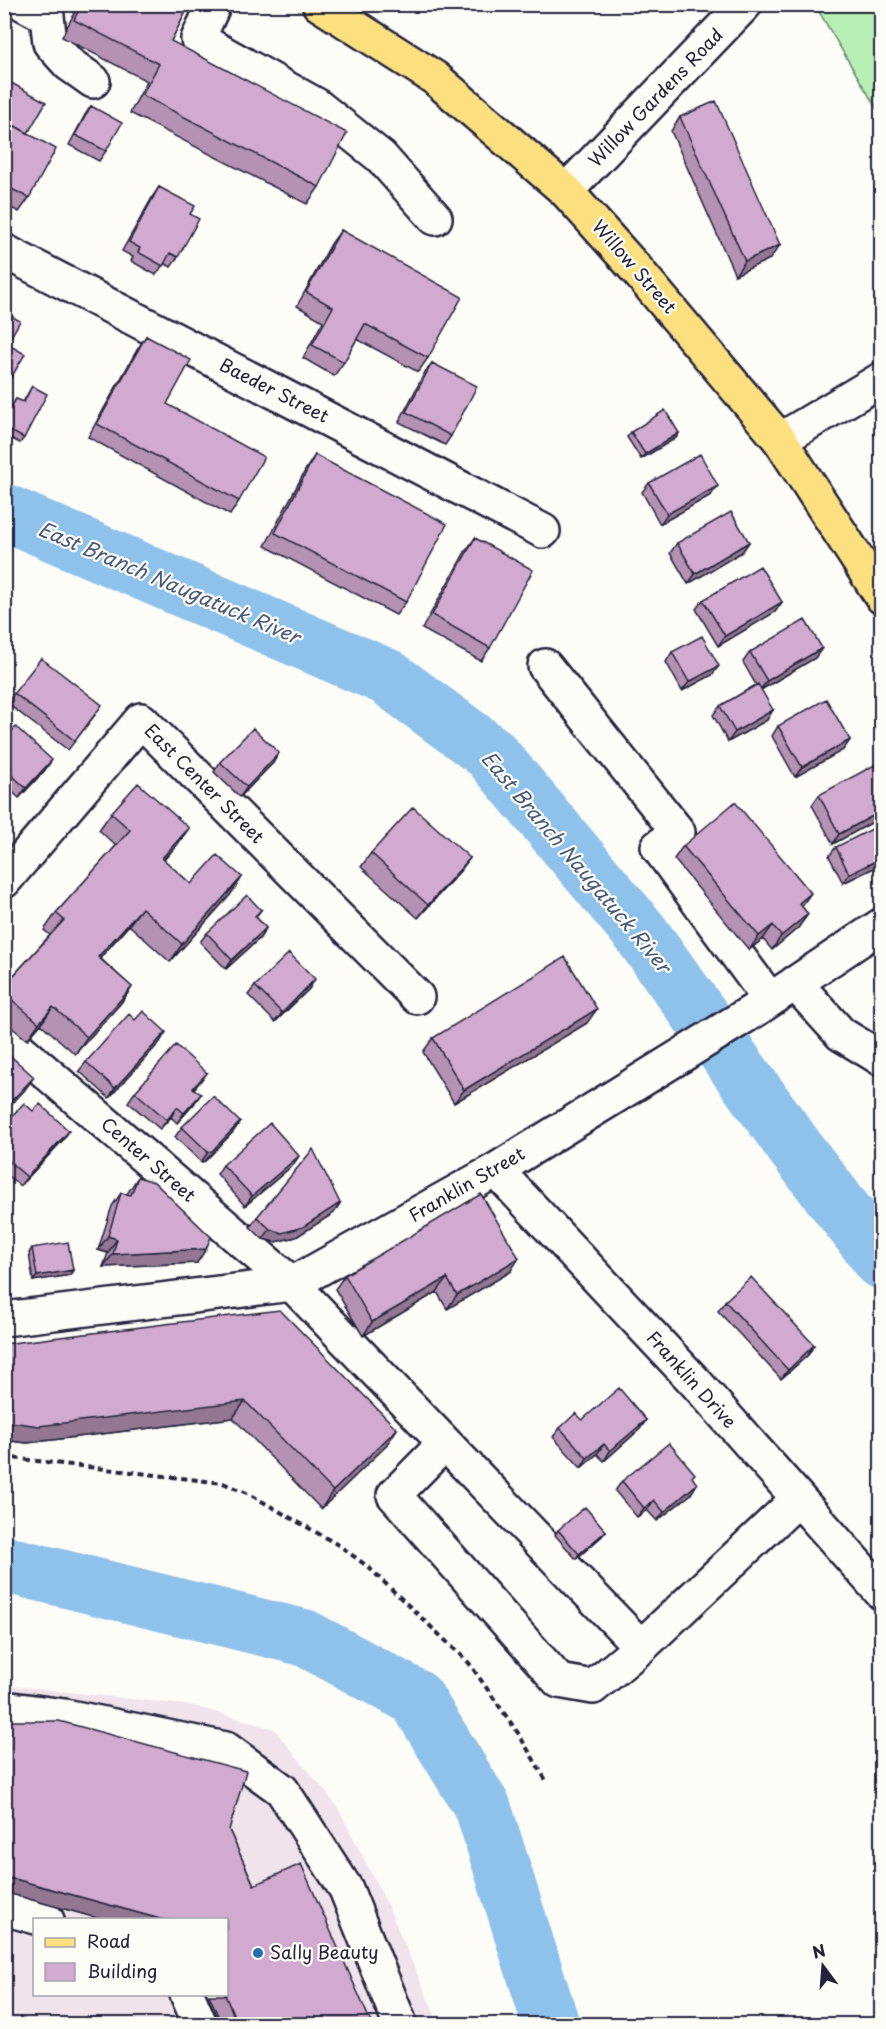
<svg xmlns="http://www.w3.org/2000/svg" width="886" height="2029" viewBox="0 0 886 2029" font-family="'Playpen Sans',sans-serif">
<rect width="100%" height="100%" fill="#fdfcf7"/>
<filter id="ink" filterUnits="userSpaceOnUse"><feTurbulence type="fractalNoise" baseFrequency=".0167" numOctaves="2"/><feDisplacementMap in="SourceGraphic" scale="12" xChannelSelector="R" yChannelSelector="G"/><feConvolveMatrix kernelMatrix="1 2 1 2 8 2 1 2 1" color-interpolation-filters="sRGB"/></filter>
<g filter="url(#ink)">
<path fill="#f0e3eb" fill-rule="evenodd" d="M5 1685 194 1706 274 1729 337 1806 386 1902 439 2024H5ZM34 1920H226V1994H34Z"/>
<path fill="#b6f0b4" stroke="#6c8978" stroke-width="1.5" d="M815 5H881V116Z"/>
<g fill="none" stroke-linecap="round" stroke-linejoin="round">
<path stroke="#8fc2eb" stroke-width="57" d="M4 512 387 677 490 753 640 932 796 1149 882 1261
M4 1564 305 1638 416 1698 483 1808 551 2024"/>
<defs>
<path id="minor" d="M24 4 47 16 50 43 69 64 93 81
M214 4 198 39 316 105 381 157 435 218
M566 191 745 4
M4 251 543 531
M780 440 882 379
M545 666 678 832 658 847 770 1000
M4 881 141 720 417 997
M795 983 841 1034 882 1059
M4 1036 292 1284 641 1647 798 1499
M496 1170 697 1384 882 1593
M4 1319 292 1284 496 1170 758 1008 882 925
M445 1443 394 1495 559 1681 593 1687 641 1647
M4 1708 65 1716 226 1749 282 1790 346 1889 400 2024
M4 1908 47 1920
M187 1994 200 2024"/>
<path id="major" d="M319 4 435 78 566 191 636 269 780 440 882 597"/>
</defs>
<use href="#minor" stroke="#22223b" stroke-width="38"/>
<use href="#major" stroke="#22223b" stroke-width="38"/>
<path stroke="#22223b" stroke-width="4" stroke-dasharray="6 4.5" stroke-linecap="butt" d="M4 1457 223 1483 249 1494 340 1546 367 1566 469 1663 518 1733 547 1782"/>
<use href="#minor" stroke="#fdfcf7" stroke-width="33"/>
<use href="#major" stroke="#fce080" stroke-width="33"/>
</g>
<path fill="#b592b3" stroke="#22223b" stroke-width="1.5" d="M79 4H190L171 41 319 187 307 204 130 113 147 81 62 37Z
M4 79 28 133 29 198 19 212 4 204Z
M91 106 106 151 99 161 69 145 85 115Z
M680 117 770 259 735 275 671 131Z
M159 187 190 214 178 257 171 267 164 263 156 275 131 261 133 257 122 251 153 196Z
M341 230 428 358 418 372 357 339 344 362 334 376 303 358 323 321 297 306 331 244Z
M146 336 167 404 239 501 230 515 88 437 137 350Z
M432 363 451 436 445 445 399 422 425 372Z
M32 386 24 438 20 443 4 435V418L16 399 23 402Z
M882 424V448L874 434Z
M631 432 679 433 676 438 641 459 627 437Z
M315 455 406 602 396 615 265 546 306 469Z
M649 483 711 495 660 524 642 492Z
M475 538 490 648 481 661 422 629 465 552Z
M749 542 742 552 688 584 670 553 677 543Z
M703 600 782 602 775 612 718 646 696 609Z
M822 648 815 658 761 690 767 720 728 742 713 715 720 706 756 685 743 662 750 652Z
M672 652 712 675 682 691 666 662Z
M14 693 95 715 68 750 7 703Z
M778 726 850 740 843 750 795 777 772 736Z
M4 739 45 770 19 798 4 784Z
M220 762 273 763 240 797 214 772Z
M819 795 882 817 833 844 812 805Z
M111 813 189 828 177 845 164 860 191 884 242 877 230 895 170 962 129 925 100 958 132 987 120 1004 75 1054 41 1024 27 1040 4 1021V986L50 935 44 930 56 913 116 846 99 830Z
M683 846 801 906 808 914 798 928 772 950 763 939 749 950 674 859Z
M836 847 882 864 843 883 829 856Z
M371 853 470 858 460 871 418 918 361 867Z
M261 910 256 917 266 928 260 938 226 969 200 942 207 933Z
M255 986 309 989 275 1022 248 995Z
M135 1020 160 1042 109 1098 79 1071 86 1062Z
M587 1023 454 1103 423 1052 433 1038Z
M207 1073 194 1089V1104L177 1123 171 1117 160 1129 128 1102 135 1092Z
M240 1122 233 1132 205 1161 201 1162 175 1137 182 1127Z
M4 1125 63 1140 20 1186 4 1172Z
M223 1165H293L245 1206 217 1174Z
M138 1177 197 1263 103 1267 108 1253 98 1250 112 1206 121 1193 127 1194Z
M340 1203 334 1213 296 1237 275 1242 263 1239 250 1227 257 1217Z
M32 1248 73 1270 70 1275 33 1281 29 1253Z
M510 1272 447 1309 437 1292 363 1336 335 1289 345 1275Z
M725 1301 814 1345 808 1355 781 1379 718 1311Z
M4 1344 397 1429 385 1447 321 1509 233 1418 27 1443 4 1440Z
M582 1420H646L640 1429 604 1461 597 1454 581 1468 553 1437 560 1428Z
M692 1478 691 1494 657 1521 647 1510 637 1517 615 1491 622 1481Z
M558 1530 606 1531 602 1536 576 1559 555 1535Z
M4 1721 229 1830 254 1885 372 2025H222L209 1995H226V1920H104L4 1892Z"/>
<path fill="#937792" stroke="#22223b" stroke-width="1.5" d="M780 245 770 259 735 275 745 261Z
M679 433 676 438 641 459 645 454Z
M718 486 711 495 660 524 667 514Z
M749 542 742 552 688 584 695 574Z
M782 602 775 612 718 646 725 636Z
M822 648 815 658 760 690 767 681Z
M719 666 712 675 682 691 689 682Z
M773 710 767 720 728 742 735 732Z
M850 740 843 750 795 777 802 767Z
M279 753 273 763 240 797 247 787Z
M52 760 45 770 19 798 26 788Z
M882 811V817L833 844 839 834Z
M189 828 177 845 149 875 162 858Z
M470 858 460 871 418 918 428 905Z
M882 858V864L843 883 849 874Z
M242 877 230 895 170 962 182 944Z
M811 893 801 907 799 903Z
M142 908 129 925 86 974 98 957Z
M808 914 798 928 772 950 781 936Z
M773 925 763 939 749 950 759 936Z
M266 928 260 938 226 969 232 960Z
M315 979 309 989 275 1022 282 1013Z
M132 987 120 1004 75 1054 87 1037Z
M53 1007 41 1024 27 1040 39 1023Z
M597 1009 587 1023 454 1103 464 1090Z
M166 1032 160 1042 109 1098 115 1088Z
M34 1077 24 1091 4 1112V1109Z
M201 1094 194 1104 177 1123 184 1113Z
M177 1107 171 1117 160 1129 167 1120Z
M240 1122 233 1132 205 1161 201 1162 208 1152Z
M69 1131 63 1140 20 1186 27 1177Z
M299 1156 293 1165 245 1206 252 1196Z
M340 1203 334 1213 296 1237 275 1242 263 1239 270 1229Z
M108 1236 117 1239 108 1253 98 1250Z
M206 1249 197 1263 103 1267 113 1254Z
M519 1258 510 1272 447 1309 457 1295Z
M4 1265H11L4 1274Z
M73 1270 70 1275 33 1281 37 1276Z
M447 1278 437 1292 363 1336 372 1322Z
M814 1345 808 1355 781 1379 788 1370Z
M245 1401 233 1418 27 1443 4 1440V1421Z
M646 1420 640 1429 604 1461 610 1451Z
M397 1429 385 1447 321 1509 333 1491Z
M604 1444 597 1454 581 1468 587 1458Z
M697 1484 691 1494 657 1521 664 1512Z
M654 1500 647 1510 637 1517 644 1508Z
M606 1531 602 1536 576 1559 579 1554Z
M4 1878 15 1879 164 1920H104L4 1892Z"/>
<path fill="#d2aad0" stroke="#22223b" stroke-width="1.5" d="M82 4H190L171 41 347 133 319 187 142 95 159 64 74 20Z
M4 79 46 102 28 133 4 120Z
M716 101 780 245 745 261 680 117Z
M91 106 122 123 106 151 75 135Z
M4 120 56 149 29 198 4 185Z
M159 187 195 206 190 214 199 219 178 257 170 253 163 266 138 252 140 248 129 242Z
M341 230 462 297 428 358 365 324 344 362 312 345 333 307 306 292Z
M4 312 20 321 7 344 25 354 4 390Z
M146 336 191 360 167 404 264 457 239 501 97 424Z
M432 363 477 386 451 436 406 412Z
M32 386 47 394 24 438 4 428V420L16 399 24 402Z
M665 410 679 433 645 454 631 432Z
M700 454 718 486 667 514 649 483Z
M315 455 447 524 406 602 275 533Z
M731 512 749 542 695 574 677 543Z
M475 538 533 570 490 648 432 615Z
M760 566 782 602 725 636 703 600Z
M805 620 822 648 767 681 750 652Z
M702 636 719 666 689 682 672 652Z
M41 658 102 705 75 741 14 693Z
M758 684 773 710 735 732 720 706Z
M826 699 850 740 802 767 778 726Z
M16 727 52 760 26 788 4 768V739Z
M253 728 279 753 247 787 220 762Z
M882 761V811L839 834 819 795Z
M138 783 189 828 162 858 191 884 217 855 242 877 182 944 142 908 98 957 132 987 87 1037 53 1007 39 1023 4 993V986L64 920 56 913 130 830 111 813Z
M735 802 811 893 799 903 808 914 781 936 773 925 759 936 683 846Z
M413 807 470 858 428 905 371 853Z
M882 824V858L849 874 836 847Z
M247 895 261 910 255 916 266 928 232 960 207 933Z
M289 953 315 979 282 1013 255 986Z
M565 957 597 1009 464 1090 433 1038Z
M143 1011 166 1032 115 1088 86 1062 129 1014 135 1020Z
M176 1045 207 1073 193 1088 201 1094 184 1113 177 1107 167 1120 135 1092Z
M4 1050 34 1077 4 1109Z
M213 1096 240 1122 212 1151 208 1152 182 1127Z
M24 1103 33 1111 40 1104 69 1131 27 1177 4 1157V1142L12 1134 4 1126V1125Z
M270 1123 299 1156 252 1196 223 1165Z
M313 1149 340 1203 303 1227 282 1233 270 1229 257 1217Z
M138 1177 154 1182 211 1237 206 1249 113 1254 117 1239 108 1236 121 1193 131 1195Z
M481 1194 519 1258 457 1295 447 1278 372 1322 345 1275Z
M4 1208 11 1265H4Z
M68 1242 73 1270 37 1276 32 1248Z
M751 1277 814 1345 788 1370 725 1301Z
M280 1310 397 1429 333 1491 245 1401 39 1426 4 1421V1344Z
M619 1388 646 1420 610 1451 604 1444 587 1458 560 1428 576 1413 582 1420Z
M669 1443 695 1474 692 1477 697 1484 664 1512 654 1500 644 1508 622 1481Z
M585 1507 606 1531 579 1554 558 1530Z
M4 1721H59L246 1771 229 1830 252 1881 254 1885 301 1864 372 2025H238L225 1995H226V1920H164L15 1879 4 1878Z"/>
</g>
<circle fill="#1f6fb2" stroke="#fdfcf7" stroke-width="2" cx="258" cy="1953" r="6"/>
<g text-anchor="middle" stroke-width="4.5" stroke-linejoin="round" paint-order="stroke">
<g font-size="18" fill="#22223b" stroke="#fdfcf7">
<text transform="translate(656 98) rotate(-46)" y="6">Willow Gardens Road</text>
<text transform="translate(634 267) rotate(49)" y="6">Willow Street</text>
<text transform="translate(274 391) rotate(27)" y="6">Baeder Street</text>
<text transform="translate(204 784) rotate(45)" y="6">East Center Street</text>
<text transform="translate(148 1160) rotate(41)" y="6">Center Street</text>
<text transform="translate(467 1185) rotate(-30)" y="6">Franklin Street</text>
<text transform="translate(691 1380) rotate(48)" y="6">Franklin Drive</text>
</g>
<g font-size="18" fill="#22223b" stroke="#fdfcf7" text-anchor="start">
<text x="270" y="1959">Sally Beauty</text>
</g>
<g font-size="20" font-style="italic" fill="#485a79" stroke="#fdfcf7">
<text transform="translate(169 583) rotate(23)" y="7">East Branch Naugatuck River</text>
<text transform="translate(576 862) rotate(50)" y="7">East Branch Naugatuck River</text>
</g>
</g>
<rect width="886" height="2029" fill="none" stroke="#fdfcf7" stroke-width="24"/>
<rect x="12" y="12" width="862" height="2005" fill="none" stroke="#22223b" stroke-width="2" filter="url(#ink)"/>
<rect x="33" y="1918" width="195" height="78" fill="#fdfcf7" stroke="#a5a5ac" stroke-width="1.5"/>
<rect x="45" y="1938" width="30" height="9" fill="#fce080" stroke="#a5a5ac" stroke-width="1.5"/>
<text x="87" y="1948" font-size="18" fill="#22223b">Road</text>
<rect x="45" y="1963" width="30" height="18" fill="#d2aad0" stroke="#a5a5ac" stroke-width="1.5"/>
<text x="87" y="1978" font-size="18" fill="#22223b">Building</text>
<g transform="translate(823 1966) rotate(344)" stroke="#fdfcf7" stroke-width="4.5" paint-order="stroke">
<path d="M0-4.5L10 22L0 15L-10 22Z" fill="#22223b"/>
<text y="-9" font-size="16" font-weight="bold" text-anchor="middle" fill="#22223b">N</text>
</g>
</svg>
